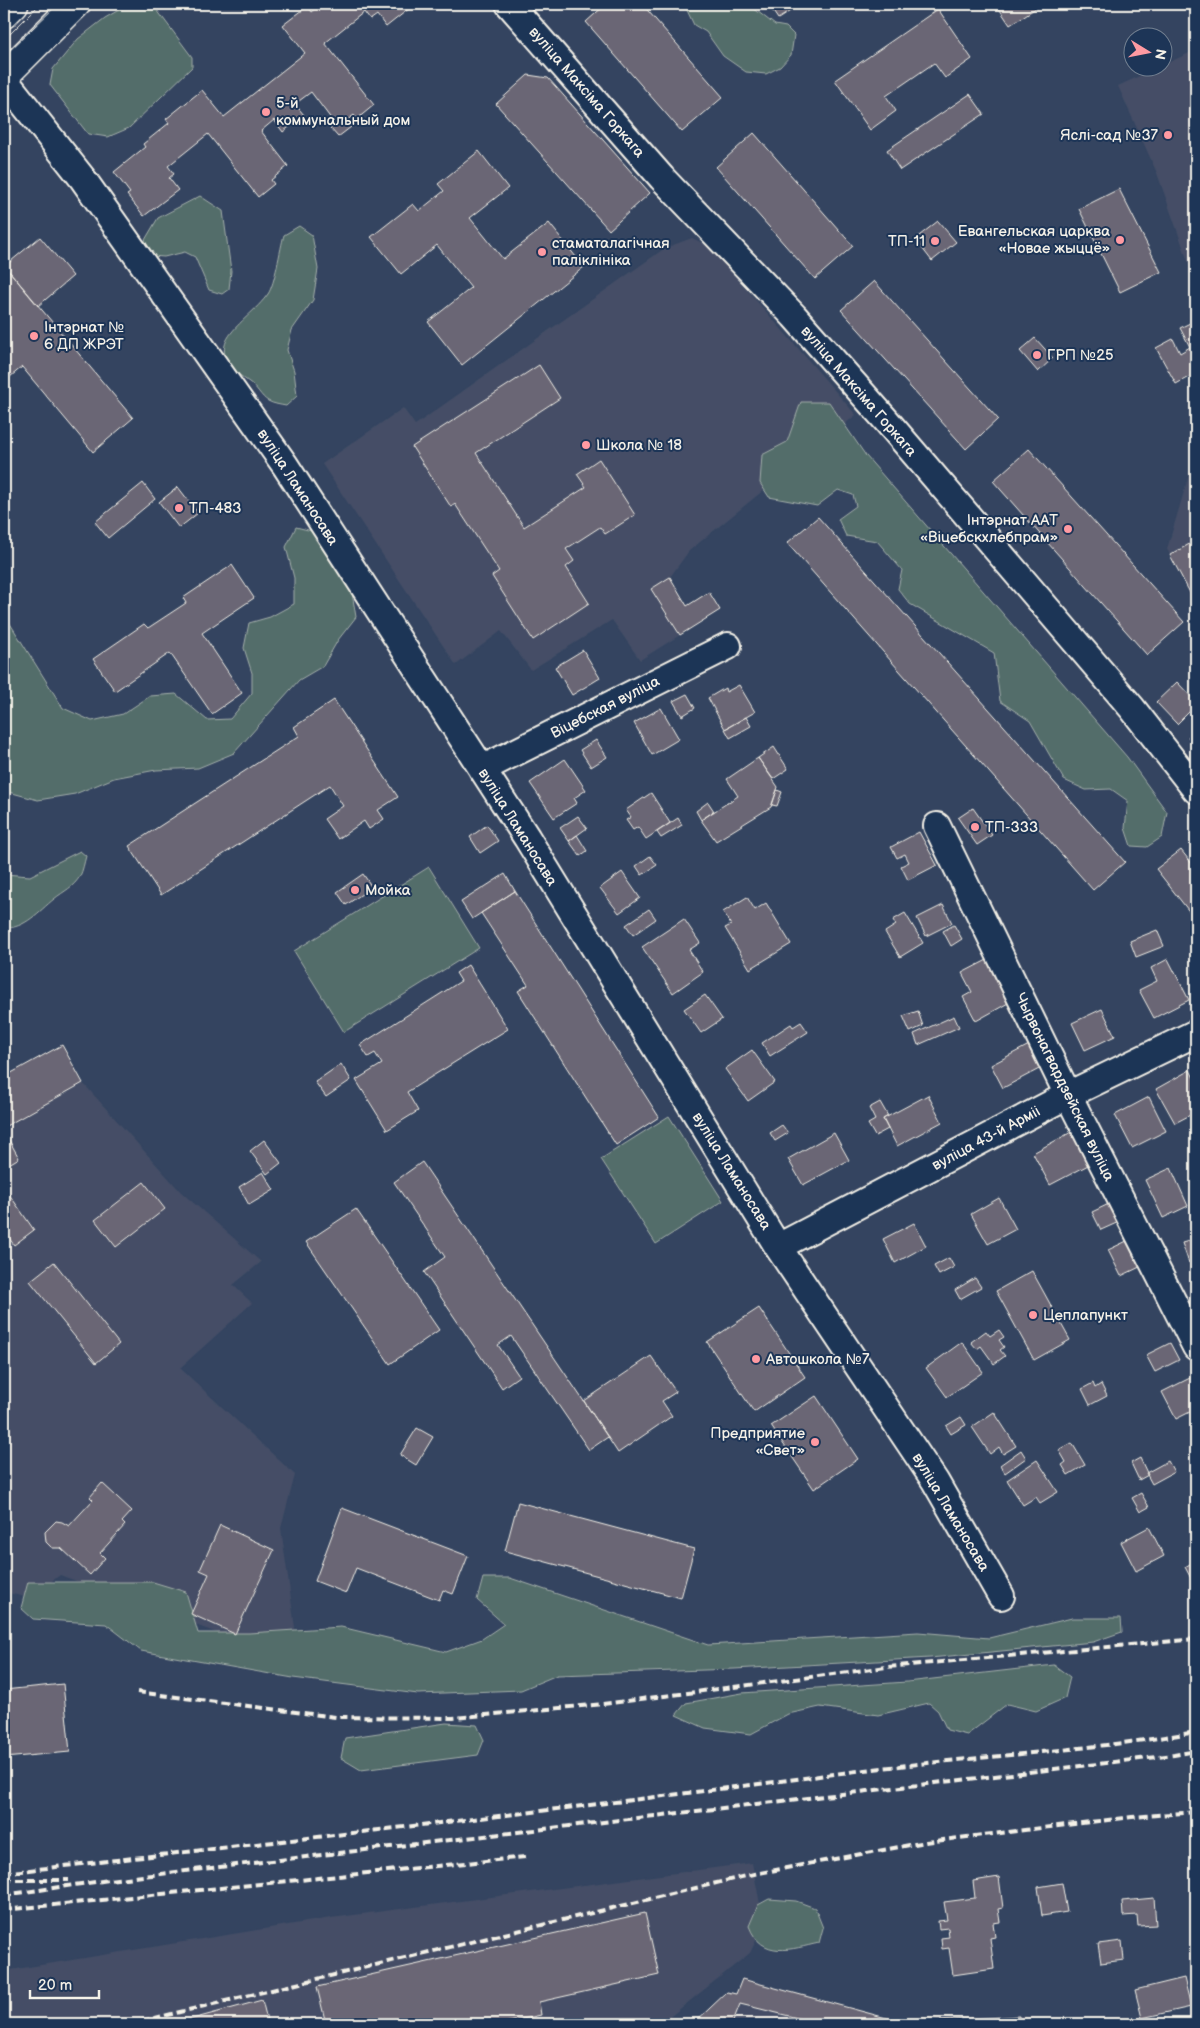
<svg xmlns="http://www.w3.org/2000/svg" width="1200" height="2028" viewBox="0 0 1200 2028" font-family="'Balsamiq Sans',sans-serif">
<rect width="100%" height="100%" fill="#344460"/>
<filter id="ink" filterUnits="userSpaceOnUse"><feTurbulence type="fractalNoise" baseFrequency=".02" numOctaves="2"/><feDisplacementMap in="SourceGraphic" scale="10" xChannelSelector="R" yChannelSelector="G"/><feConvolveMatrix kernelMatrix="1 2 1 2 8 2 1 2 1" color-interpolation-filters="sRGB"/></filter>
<g filter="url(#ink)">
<path fill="#444e66" d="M1196 50V284L1157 173 1118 86 1157 68H1162L1163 65Z
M692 238 709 246 856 415 689 551 670 577 687 605 709 592 720 610 640 660 612 620 531 670 501 631 456 665 322 464 403 408 415 425 665 248Z
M1196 451V607L1167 549Z
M83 1083 181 1192 261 1262 233 1285 252 1303 180 1368 295 1475 281 1528 296 1635 228 1637 60 1575 30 1598 4 1592V1167L19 1158 4 1131V1127Z
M752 1863 764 1924 750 1953 661 2024H4V1971L331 1918Z
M742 1979 905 2023 1019 2016 1109 2024H693L727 1992 736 1993Z"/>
<path fill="#536d6b" stroke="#a4afaa" d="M129 4 154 6 192 57V67L129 128 108 137 88 134 50 85 53 69 78 39 105 18Z
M684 4H748L775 25 786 27 794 35 791 55 780 67 766 74 746 72 723 56 706 32 694 25Z
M200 196 223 211 231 271 229 289 222 294 209 290 195 257 185 252 164 257 151 256 145 240 158 218Z
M299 226 312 235 318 269 313 300 292 330 287 350 294 371 297 396 286 406C281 405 273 404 268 401 261 397 257 387 249 382 194 344 245 326 268 294 275 284 280 249 284 235Z
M801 402H829L866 456 1127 757 1167 812 1162 837 1147 847 1131 846 1125 828 1128 801 1111 789 1086 790 1064 780 1030 721 1000 701 994 653 910 604 898 589 902 570 877 541 846 536 838 519 856 506 853 495 838 490 817 506 769 497 760 483 762 455 787 442Z
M296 527 316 532 352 593 356 617 338 640 323 666 299 680 234 753 198 768 156 770 114 778 75 794 38 800 5 791 4 614 63 708 92 721 123 714 150 696 176 694 207 720 230 719 252 693V673L244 648 249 623 270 617 294 604V578L286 547Z
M80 851 86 856C84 863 83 870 80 876 74 887 64 891 54 899 39 911 25 929 4 928V874L30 876Z
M429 867 479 948 344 1032 294 951Z
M669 1116 723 1201 656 1244 601 1159Z
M483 1578H510L708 1645 918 1632 989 1638 1072 1618H1121L1122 1632 1093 1642 930 1658 734 1669 557 1675 521 1690 418 1694 293 1678 141 1651 106 1624 33 1619 21 1608 28 1582H153L186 1592 198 1633H249L341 1627 446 1652 482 1639 504 1624 477 1600Z
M1054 1665 1070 1677 1065 1698 1036 1711 1007 1704 967 1735 947 1730 938 1711 929 1703 878 1715 820 1707 788 1714 751 1734 705 1728 676 1715 686 1703 742 1693 907 1682Z
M446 1723 477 1725 484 1740 478 1755 361 1770 341 1758 345 1738Z
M769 1899 796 1901 815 1908 823 1928 819 1943C792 1949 762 1960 749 1926L758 1905Z"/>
<path fill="#6a6675" stroke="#f4f1e8" d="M322 4H415L386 27 377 15 370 20 364 12 325 43 374 105 357 119 354 115 346 121 351 127 338 137 330 128 335 124 311 92 295 104 304 115 283 132 274 120 261 131 288 166 271 180 274 184 258 197 208 134 168 166 174 174 169 178 178 190 144 216 127 195 130 193 114 172 145 147 143 144 169 123 166 119 202 90 224 117 305 53 283 25 308 6 312 12Z
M606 4H642L723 97 682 132 586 22Z
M768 4H801L778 19Z
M996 4H1042L1010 25Z
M938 9 972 59 945 78 934 63 886 96 896 111 870 130 835 80Z
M528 75 548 78 650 193 609 230 496 104Z
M970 94 984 114 900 170 887 150Z
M754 133 853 246 815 279 716 167Z
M479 151 508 188 470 218 503 259 549 223 584 267 462 365 428 322 471 288 437 245 401 274 371 237 413 204 419 211 444 191 438 184Z
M1119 189 1161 272 1120 292 1079 209Z
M938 221 956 242 932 261 915 239Z
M40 237 73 276 38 306 5 266Z
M10 272 133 418 93 452 22 367 4 382V277Z
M874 281 998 419 966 449 841 310Z
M1196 320V373L1176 384 1156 348 1173 339 1180 353 1190 347 1180 328Z
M1035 338 1053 358 1038 372 1020 351Z
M539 365 560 398 476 453 524 527 586 487 577 474 599 459 635 515 605 534 600 527 566 549 574 561 566 567 589 603 533 640 492 576 499 571 455 504 451 507 412 447Z
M1029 449 1184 622 1147 655 993 481Z
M143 483 155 499 108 538 95 522Z
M178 487 198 513 179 528 159 502Z
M818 517 1125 862 1093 890 787 543Z
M1193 542 1196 549V604L1170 555Z
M232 565 254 598 202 633 242 693 212 714 170 653 115 691 93 659 144 624 148 628 186 603 183 598Z
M670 577 687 606 709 592 720 610 680 635 651 589Z
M583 650 600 678 572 695 555 667Z
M1177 682 1196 702V705L1177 724 1156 702Z
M739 685 755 712 725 729 708 698 725 688 726 692Z
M687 694 695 708 682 716 673 701Z
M334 700 398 797 378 810 384 819 369 829 364 821 338 839 324 819 343 806 330 785 161 895 129 846 299 736 294 727Z
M661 708 679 739 652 755 634 723Z
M746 717 751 726 730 738 725 729Z
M1196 729V745L1188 737Z
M596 740 607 757 591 767 580 750Z
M774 747 788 769 773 779 758 758Z
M758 758 778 787 771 807 716 841 701 820 738 796 727 779Z
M565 759 586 790 574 798 577 803 554 818 530 783Z
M777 790 782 792 777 806 772 805Z
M651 793 670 823 646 839 638 827 633 830 626 820 631 817 626 810Z
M708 802 714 811 701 820 696 811Z
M973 808 992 835 977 845 958 818Z
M578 816 587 828 569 841 560 828Z
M678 818 682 825 661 838 657 832Z
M487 825 498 841 480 853 470 837Z
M919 832 937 865 908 880 901 866 909 862 905 854 897 858 891 847Z
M577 835 587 851 580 856 569 841Z
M1181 850 1196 869V912L1192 915 1156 869Z
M650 856 657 865 642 875 636 866Z
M622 872 640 898 619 913 600 888Z
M363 874 372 887 346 905 337 892Z
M505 874 515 891 472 919 461 902Z
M515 891 659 1117 616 1145 518 991 528 985 481 913Z
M747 897 755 910 766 903 791 944 750 969 725 928 731 925 723 912Z
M943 905 952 923 926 936 917 918Z
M649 909 656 919 633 935 626 925Z
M905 913 923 943 900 957 885 932 896 925 893 920Z
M684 919 700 943 689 950 703 972 673 993 642 947Z
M954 925 962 939 951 946 943 931Z
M1157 930 1164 946 1136 957 1130 941Z
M1168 959 1189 1000 1154 1018 1139 990 1157 981 1151 968Z
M987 960 1010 1002 976 1021 963 997 972 992 962 973Z
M468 965 508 1029 407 1092 418 1111 387 1130 356 1080 382 1064 375 1053 368 1057 360 1045 461 981 456 973Z
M705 995 722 1019 701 1033 684 1009Z
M1102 1009 1115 1036 1085 1050 1072 1023Z
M918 1011 923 1026 910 1032 903 1016Z
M954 1016 959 1027 918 1045 914 1034Z
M801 1022 808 1032 770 1056 762 1043 791 1024 793 1027Z
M62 1045 83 1083 4 1127V1077Z
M1029 1045 1041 1068 1003 1088 991 1065Z
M752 1050 775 1082 748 1101 725 1069Z
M341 1064 351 1080 326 1097 315 1082Z
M1190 1070 1196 1082V1112L1175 1123 1156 1089Z
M928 1095 942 1122 897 1146 883 1119Z
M1149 1097 1166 1131 1132 1148 1115 1115Z
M880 1102 888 1116 883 1119 888 1129 875 1136 868 1124 875 1120 869 1108Z
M782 1125 788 1133 775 1141 770 1133Z
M1075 1130 1092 1163 1050 1185 1033 1153Z
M4 1131 19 1158 4 1167Z
M834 1133 849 1160 803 1185 788 1159Z
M264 1140 281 1163 267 1174 250 1151Z
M422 1162 608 1437 589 1450 511 1336 498 1345 519 1376 502 1388 424 1272 445 1257 394 1182Z
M1171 1168 1188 1206 1163 1218 1145 1180Z
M263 1172 274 1190 249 1205 239 1187Z
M144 1182 165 1209 116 1247 95 1220Z
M9 1194 34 1230 14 1245 4 1231V1198Z
M999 1198 1016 1229 988 1244 971 1214Z
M1113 1202 1121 1221 1101 1230 1092 1212Z
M356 1209 439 1330 390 1364 306 1242Z
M914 1223 926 1246 895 1263 883 1239Z
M1131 1239 1144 1265 1121 1276 1108 1250Z
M1196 1239V1260L1189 1263 1182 1243Z
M949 1258 954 1267 939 1275 934 1266Z
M54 1262 119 1344 96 1363 30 1281Z
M1032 1271 1070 1340 1034 1360 996 1291Z
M975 1278 981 1287 960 1299 955 1290Z
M759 1308 805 1377 754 1412 707 1342Z
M999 1330 1004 1337 999 1340 1004 1347 1000 1350 1005 1356 994 1364 981 1346 977 1349 971 1342 986 1331 990 1336Z
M962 1342 983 1372 947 1397 926 1368Z
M1170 1343 1179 1360 1155 1372 1146 1355Z
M651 1356 676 1392 662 1401 672 1416 618 1453 584 1401Z
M1196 1375V1409L1176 1419 1162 1392Z
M1093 1383 1095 1388 1101 1384 1107 1396 1090 1405 1082 1389Z
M816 1396 858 1459 814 1489 771 1426Z
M994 1412 1016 1446 1003 1454 999 1447 990 1454 972 1427Z
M961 1417 966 1425 951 1434 946 1426Z
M417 1428 433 1437 416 1465 400 1455Z
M1072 1443 1085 1465 1068 1475 1062 1465 1066 1462 1059 1450Z
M1021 1450 1026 1458 1005 1473 1000 1465Z
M1140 1458 1148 1475 1139 1480 1131 1463Z
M1037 1460 1058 1492 1040 1503 1036 1497 1023 1505 1007 1480Z
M1168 1461 1174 1472 1152 1484 1146 1473Z
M102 1483 132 1511 122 1522 125 1525 100 1553 105 1558 90 1575 61 1548H52L46 1542 45 1532 56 1521 62 1522 69 1526 93 1500 90 1497Z
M1141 1493 1149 1507 1140 1512 1132 1498Z
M518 1502 694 1549 681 1598 505 1551Z
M342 1508 468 1556 453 1594 443 1590 439 1600 356 1568 346 1593 315 1581Z
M220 1525 274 1550 235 1634 191 1614 209 1574 200 1570Z
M1149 1527 1164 1556 1136 1571 1121 1542Z
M1195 1561 1196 1583 1194 1584 1185 1567Z
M63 1684 70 1752 4 1758V1690Z
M999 1877 1003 1908 998 1909 1000 1922 993 1923 995 1937 990 1938 994 1969 953 1975 949 1948 942 1949 941 1938 949 1937 948 1928 939 1929 938 1921 947 1920 944 1902 975 1898 973 1881Z
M1062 1883 1067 1912 1042 1916 1038 1887Z
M1154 1898 1156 1925 1138 1926 1137 1915 1123 1916 1122 1901Z
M645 1913 659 1975 539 2002 541 2015 500 2024H326L317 1987Z
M1122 1941 1124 1960 1101 1963 1098 1944Z
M1184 1978 1191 2007 1142 2018 1135 1990Z
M742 1979 905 2023 1019 2016V2024H822L740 2004 732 2024H693L727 1992 736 1994Z
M262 2000 268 2024 278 2021 279 2024H174Z"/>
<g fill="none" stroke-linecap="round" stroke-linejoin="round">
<defs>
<path id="minor" d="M509 4 662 178 794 316 885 419 1132 708 1196 790
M4 79 83 179 285 465 527 838 778 1247 935 1481 1001 1596
M482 769 728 646
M937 826 1068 1095 1196 1347
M778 1247 1068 1095 1196 1033"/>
<path id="secondary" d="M4 14 14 4
M4 76 76 4"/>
</defs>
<use href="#minor" stroke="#f4f1e8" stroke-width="30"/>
<use href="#secondary" stroke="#f4f1e8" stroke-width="31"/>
<use href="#minor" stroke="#1d3557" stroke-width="26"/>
<use href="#secondary" stroke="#1d3557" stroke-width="28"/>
<path stroke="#f4f1e8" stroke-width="1" d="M4 40 40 4
M4 56 58 4"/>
<path stroke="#f4f1e8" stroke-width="4" stroke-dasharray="8 4" stroke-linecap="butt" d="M137 1692 336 1717 453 1718 603 1704 887 1667 1196 1639
M4 1873C286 1840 568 1810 849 1772 964 1757 1081 1752 1196 1732
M4 1880H69
M4 1895 109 1880 1174 1755 1196 1751
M4 1910 525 1857
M130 2024 754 1874 926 1842 1132 1817 1196 1812"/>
</g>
</g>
<g fill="#ff9aa2" stroke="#1d3557" stroke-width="2">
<circle cx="266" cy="112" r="5"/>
<circle cx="1168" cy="135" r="5"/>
<circle cx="1120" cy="240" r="5"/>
<circle cx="935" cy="241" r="5"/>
<circle cx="542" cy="252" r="5"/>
<circle cx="34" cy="336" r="5"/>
<circle cx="1037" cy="355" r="5"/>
<circle cx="586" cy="445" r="5"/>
<circle cx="179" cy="508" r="5"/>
<circle cx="1068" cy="529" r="5"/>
<circle cx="975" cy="827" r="5"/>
<circle cx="355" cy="890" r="5"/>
<circle cx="1033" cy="1315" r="5"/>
<circle cx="756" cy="1359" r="5"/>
<circle cx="815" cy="1442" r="5"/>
</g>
<g text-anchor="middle" stroke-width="4" stroke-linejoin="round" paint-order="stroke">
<g font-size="15" fill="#f4f1e8" stroke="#1d3557">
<text transform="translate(587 92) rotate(49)" y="5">вуліца Максіма Горкага</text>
<text transform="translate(859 391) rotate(49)" y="5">вуліца Максіма Горкага</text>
<text transform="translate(298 487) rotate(57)" y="5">вуліца Ламаносава</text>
<text transform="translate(605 707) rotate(-27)" y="5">Віцебская вуліца</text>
<text transform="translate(518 827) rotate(58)" y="5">вуліца Ламаносава</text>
<text transform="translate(1065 1087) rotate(64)" y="5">Чырвонагвардзейская вуліца</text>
<text transform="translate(986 1138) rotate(-28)" y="5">вуліца 43-й Арміі</text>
<text transform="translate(732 1171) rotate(58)" y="5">вуліца Ламаносава</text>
<text transform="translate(951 1512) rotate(59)" y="5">вуліца Ламаносава</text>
</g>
<g font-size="15" fill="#f4f1e8" stroke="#1d3557" text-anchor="start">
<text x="276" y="108">5-й<tspan x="276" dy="17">коммунальный дом</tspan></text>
<text x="1158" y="140" text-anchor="end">Яслі-сад №37</text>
<text x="1110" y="236" text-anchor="end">Евангельская царква<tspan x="1110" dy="17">«Новае жыццё»</tspan></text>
<text x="925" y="246" text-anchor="end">ТП-11</text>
<text x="552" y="248">стаматалагічная<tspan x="552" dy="17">паліклініка</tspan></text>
<text x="44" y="332">Інтэрнат №<tspan x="44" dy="17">6 ДП ЖРЭТ</tspan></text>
<text x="1047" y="360">ГРП №25</text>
<text x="596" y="450">Школа № 18</text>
<text x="189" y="513">ТП-483</text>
<text x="1058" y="525" text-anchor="end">Інтэрнат ААТ<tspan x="1058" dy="17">«Віцебскхлебпрам»</tspan></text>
<text x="985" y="832">ТП-333</text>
<text x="365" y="895">Мойка</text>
<text x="1043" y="1320">Цеплапункт</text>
<text x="766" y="1364">Автошкола №7</text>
<text x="805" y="1438" text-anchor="end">Предприятие<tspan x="805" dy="17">«Свет»</tspan></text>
</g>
</g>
<rect width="1200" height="2028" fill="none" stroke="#1d3557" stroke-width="20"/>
<rect x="10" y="10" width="1180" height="2008" fill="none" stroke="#f4f1e8" stroke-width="2" filter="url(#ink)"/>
<g transform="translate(1148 52) rotate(100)"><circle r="24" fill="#1d3557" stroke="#738091"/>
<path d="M0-4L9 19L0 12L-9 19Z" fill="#ff9aa2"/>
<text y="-8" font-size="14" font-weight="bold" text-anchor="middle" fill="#f4f1e8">N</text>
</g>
<path d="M30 1990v8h69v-8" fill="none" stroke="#f4f1e8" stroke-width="2.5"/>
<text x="38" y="1990" font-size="15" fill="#f4f1e8" stroke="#1d3557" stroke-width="4" paint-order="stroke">20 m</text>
</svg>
